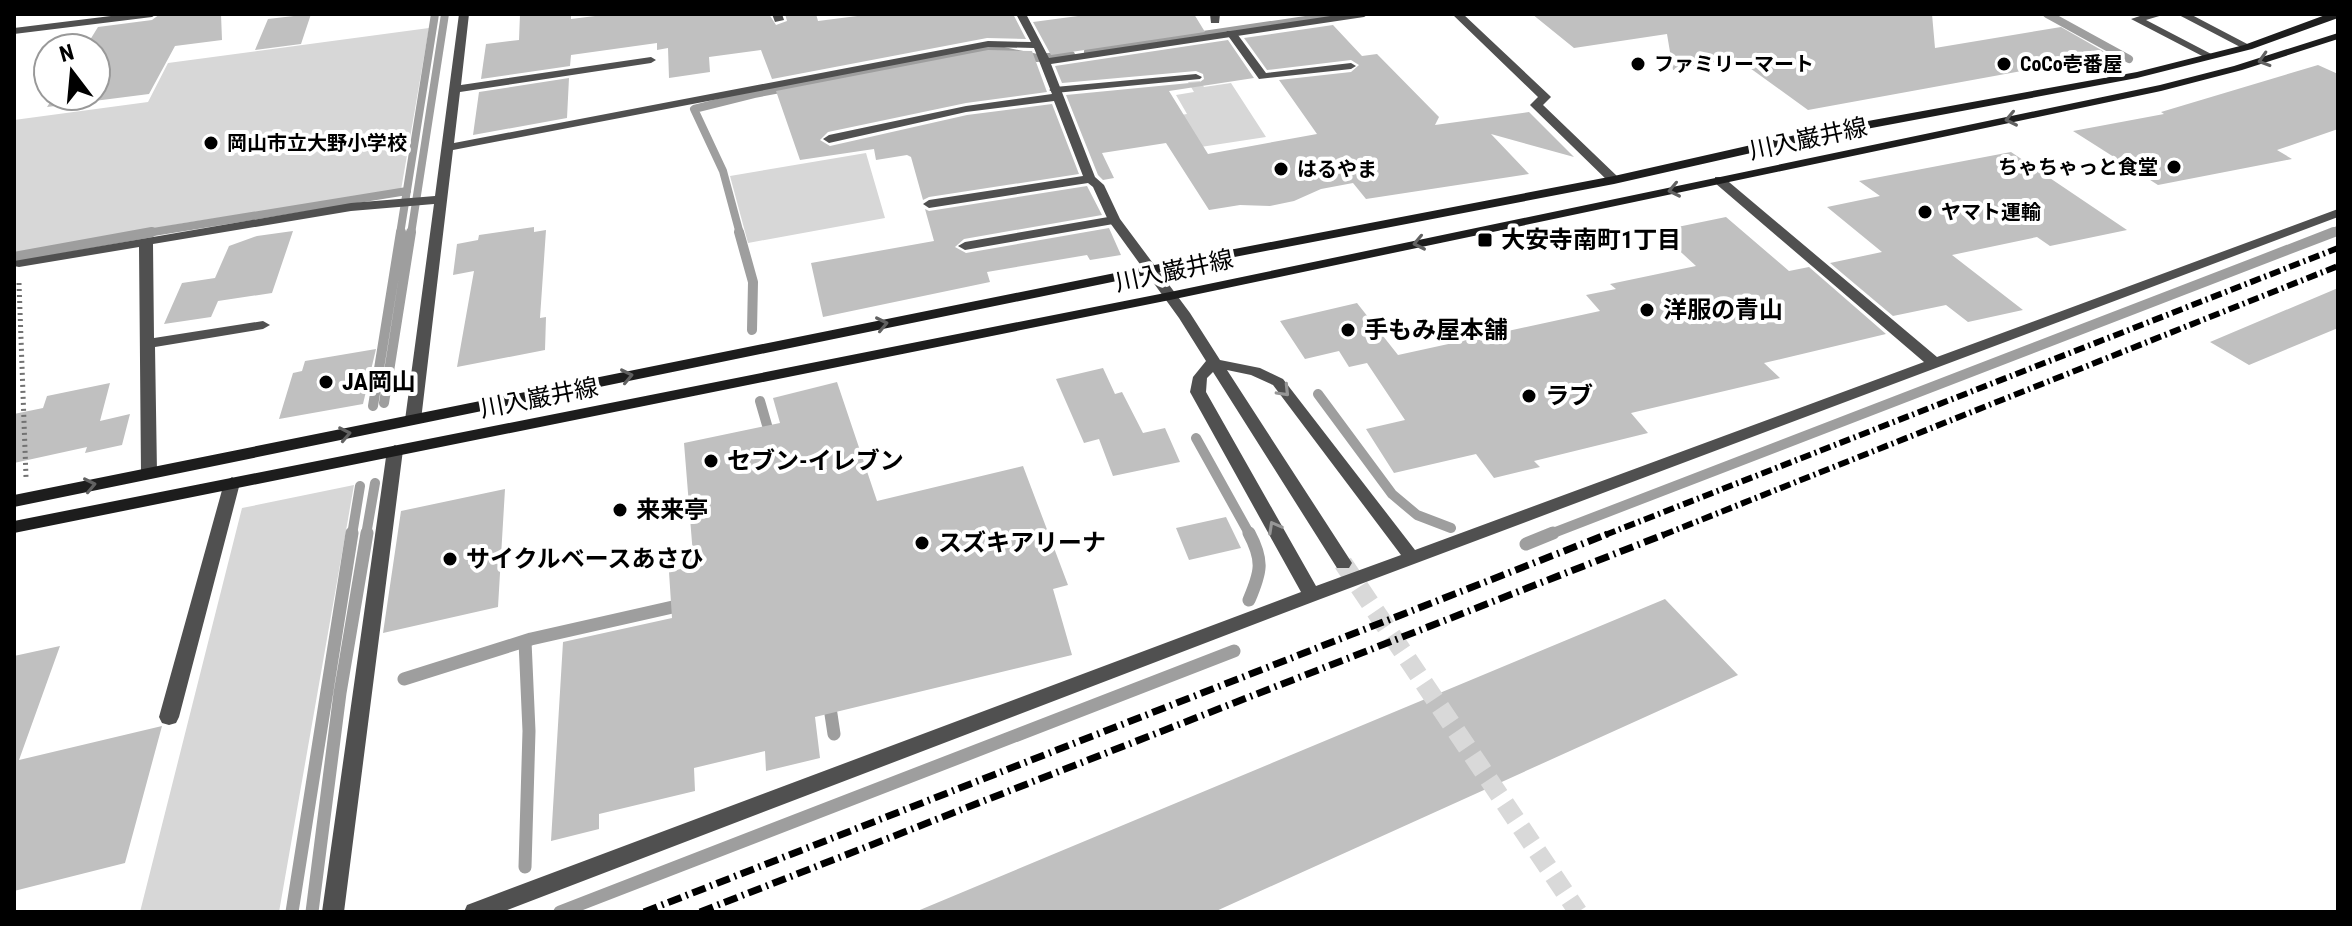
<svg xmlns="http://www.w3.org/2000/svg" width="2352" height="926" viewBox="0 0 2352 926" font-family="'Roboto Condensed','Noto Sans JP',sans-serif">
<rect width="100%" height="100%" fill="#fff"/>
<path fill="#d7d7d7" d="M429 28 401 190 185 223 14 254V120L148 102 168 63Z
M1200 81 1204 87 1231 83 1266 137 1181 150 1163 118 1187 114 1176 95 1194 92 1188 82Z
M866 153 885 218 748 243 730 176Z
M354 485 279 912H140L242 508Z"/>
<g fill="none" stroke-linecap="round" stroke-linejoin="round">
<path stroke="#9e9e9e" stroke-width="8" d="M2047 14 2129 59
M1088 52 1346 14
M141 234 407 191
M400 234 435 14
M411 234 445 14
M740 234 723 171 694 109 754 94 994 49 1037 58 1071 55
M2329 234 2338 230"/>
<path stroke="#9e9e9e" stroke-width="10" d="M739 232 753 282 752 330
M14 257 152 232
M1318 394 1392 494 1417 515 1451 528
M760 401 771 439
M384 403 411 232
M373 406 401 232
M1196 438 1250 535
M352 535 360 486
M366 535 375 483
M1548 535 2334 232"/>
<path stroke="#9e9e9e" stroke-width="13" d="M1249 533C1264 561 1261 572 1249 600
M1526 544 1553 533
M525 641 529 731 525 867
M404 679 531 639 686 604
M829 701 834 734
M292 912 352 533
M312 912 340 693 367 533
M560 912 1234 651"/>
</g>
<path fill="#c0c0c0" d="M160 14H221L222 40 175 46 149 94 47 107 54 96H96V48H85L98 27 152 20Z
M311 14 301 44 255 50 268 19Z
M520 14H571V19L611 14H769L776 25 787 21 785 14H816L818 21 873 14H1013L1026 39 987 38 772 79 761 50 709 57 710 72 669 78 668 48 657 50V43L571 55 570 66 481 79 486 44 519 40Z
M1093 14H1194L1205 32 1051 55 1033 22Z
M1532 14H1932L1935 48 2061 27 2110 55 1808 110 1736 58 1673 70 1667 34 1574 48Z
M1333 25 1362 56 1377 54 1439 117 1435 125 1529 112 1574 157 1491 134 1529 174 1366 199 1353 183 1321 189 1294 201 1270 206 1240 205 1209 210 1166 143 1102 153 1114 178 1103 180 1098 175 1066 95 1200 82 1204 79 1203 74 1196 71 1062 83 1055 66 1228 40 1254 78 1169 91 1208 154 1317 134 1279 80 1351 72 1359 65 1351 60 1267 70 1244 38Z
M988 50 1032 51 1047 92 966 103 828 132 820 140 830 146 967 115 1052 104 1079 174 929 197 923 200 911 157 907 155 876 160 874 149 800 160 776 91Z
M2318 65 2338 74V129L2277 150 2292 159 2158 185 2073 131 2164 114 2161 112Z
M569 78 567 118 473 135 479 92Z
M2011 152 2127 230 2050 246 2037 237 1952 255 2023 310 1968 322 1946 305 1893 316 1830 263 1882 252 1827 207 1880 196 1859 181Z
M1087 186 1102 215 964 239 955 247 966 253 1109 228 1121 255 1090 260 1087 255 987 272 990 282 823 317 811 263 934 241 925 209 929 211Z
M1726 217 1789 271 1809 267 1886 334 1764 363 1780 378 1631 413 1648 433 1534 461 1540 467 1494 478 1476 454 1394 473 1366 429 1405 420 1367 363 1349 367 1339 351 1305 359 1280 321 1357 303 1398 355 1600 311 1586 295 1616 289 1610 284 1696 266 1658 231Z
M534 227V232L546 230 540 318 546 317 545 350 457 367 474 271 453 275 457 244 478 240 479 235Z
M293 231 272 293 218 301 211 317 164 324 182 283 215 278 229 246 257 236Z
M2338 288V328L2249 365 2210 342Z
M376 349 363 404 279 419 293 373 302 371 305 361Z
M1103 368 1115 394 1122 392 1143 433 1165 428 1180 462 1113 476 1099 439 1084 443 1056 379Z
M837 382 877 501 1023 466 1068 585 1053 589 1072 655 815 717 820 758 766 771 765 751 694 768 695 791 599 814V829L551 841 563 642 672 618 669 572 688 567 687 556 693 555 684 443 780 423 773 398Z
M110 383 100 421 130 414 122 445 85 453 87 447 14 463V414L43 408 47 396Z
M505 489 498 607 383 633 401 511Z
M1226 517 1241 548 1189 560 1176 528Z
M1665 599 1738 675 1214 912H915Z
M60 646 19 760 162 726 125 863 14 891V656Z"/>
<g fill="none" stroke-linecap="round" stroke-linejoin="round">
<path stroke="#d9d9d9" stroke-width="19" stroke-dasharray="19 10" stroke-linecap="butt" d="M1343 563 1578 912"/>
<path stroke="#727272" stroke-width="5" stroke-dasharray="2 4" stroke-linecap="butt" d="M19 283 26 477"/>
<path fill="#505050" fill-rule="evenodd" d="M2146 14H2166L2146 20 2217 57 2208 59 2131 19Z
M1227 31H1235L1266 73 1351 63 1356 66 1351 69 1259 79 1226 33Z
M1196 74 1202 77 1200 79 1055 93 1049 90 1055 87Z
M1114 216 1120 220 1119 223 965 250 958 246 965 242Z"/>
<path fill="#505050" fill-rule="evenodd" d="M127 14H157L152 17 14 34V28Z
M459 14H469L461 85 651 57 656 60 651 63 460 92 454 143 988 41 1031 42 1016 14H1026L1049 58 1344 14H1369L1364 17 1051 64 1095 177 1104 185 1120 219 1190 313 1220 360 1260 368 1283 379 1415 550 1924 362 1715 183V177H1723L1937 357 2338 209V217L1318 600 502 912H464L467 905 475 902 1301 592 1190 392 1193 377 1206 361 1179 318 1108 220 1093 187 1088 183 929 208 923 204 929 200 1083 176 1054 101 966 112 829 143 823 139 829 135 966 106 1052 94 1034 48 988 47 453 150 421 420 413 425 405 420 434 204 351 211 153 244 154 338 263 321 270 325 263 329 155 347 157 473 149 479 143 477 141 473 139 247 19 267 14 266V261L351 203 435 196ZM1227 370 1251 375 1273 385 1401 555 1316 586 1206 392 1207 378 1213 372 1337 568H1349L1352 563Z
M772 14H782L784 20 775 22Z
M1210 14H1220L1219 23H1211Z
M1452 14H1463L1549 95 1551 97 1543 105 1618 177V183H1610L1532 107 1530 105 1538 97Z
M2177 14H2190L2253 47 2244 49Z
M395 445 403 450 344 912H322L387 450Z
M232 477 240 483 179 717 176 723 169 725 162 723 159 717 224 483Z"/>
<path fill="#1d1d1d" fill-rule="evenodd" d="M2328 14H2338V18L2252 49 2137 78 1813 139 1614 184 1224 259 14 507V495L1224 251 1614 176 1813 131 2137 72 2244 45Z
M2338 33V39L2242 70 2161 91 1170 300 14 533V521L1170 292 2160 85 2234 66Z"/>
<path stroke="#000" stroke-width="6" stroke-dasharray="11 4 2 4" stroke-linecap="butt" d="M1605 535 2338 248
M1663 535 2338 266"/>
<path stroke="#000" stroke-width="7" stroke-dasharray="14 5 2 5" stroke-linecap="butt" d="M644 912 1610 533
M700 912 1668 533"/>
</g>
<defs><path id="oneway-chevron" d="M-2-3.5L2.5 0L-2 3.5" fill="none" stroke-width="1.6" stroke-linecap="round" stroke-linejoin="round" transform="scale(2)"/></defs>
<g stroke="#616161">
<use href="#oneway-chevron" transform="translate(2264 60) rotate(163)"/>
<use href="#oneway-chevron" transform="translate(2011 119) rotate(168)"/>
<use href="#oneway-chevron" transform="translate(1674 190) rotate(168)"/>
<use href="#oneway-chevron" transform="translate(1419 243) rotate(168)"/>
<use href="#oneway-chevron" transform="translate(882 324) rotate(-12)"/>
<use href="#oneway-chevron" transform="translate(627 376) rotate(-12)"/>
<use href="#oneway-chevron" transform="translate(345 434) rotate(-11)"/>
<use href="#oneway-chevron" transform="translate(90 485) rotate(-12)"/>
</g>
<g stroke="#969696">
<use href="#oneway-chevron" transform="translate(1284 391) rotate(46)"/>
<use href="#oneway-chevron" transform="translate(1274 527) rotate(-119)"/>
</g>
<g fill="#000" stroke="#fff" stroke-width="3">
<circle cx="1638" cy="64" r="8"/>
<circle cx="2004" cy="64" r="8"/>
<circle cx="211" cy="143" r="8"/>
<circle cx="2174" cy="167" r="8"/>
<circle cx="1281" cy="169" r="8"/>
<circle cx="1925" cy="212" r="8"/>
<rect x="1477" y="232" width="16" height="16" rx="4"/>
<circle cx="1647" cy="310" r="8"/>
<circle cx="1348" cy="330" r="8"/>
<circle cx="326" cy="382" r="8"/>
<circle cx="1529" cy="396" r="8"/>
<circle cx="711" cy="461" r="8"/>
<circle cx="620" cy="510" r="8"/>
<circle cx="922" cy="543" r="8"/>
<circle cx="450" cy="559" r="8"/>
</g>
<g text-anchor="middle" stroke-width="8" stroke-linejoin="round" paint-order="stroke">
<g font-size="20" font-weight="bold" fill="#000" stroke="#fff" text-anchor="start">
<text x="1654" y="71">ファミリーマート</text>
<text x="2020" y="71">CoCo壱番屋</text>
<text x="227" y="150">岡山市立大野小学校</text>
<text x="2158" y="174" text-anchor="end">ちゃちゃっと食堂</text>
<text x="1297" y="176">はるやま</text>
<text x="1941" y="219">ヤマト運輸</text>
</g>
<g font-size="24" fill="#000" stroke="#fff">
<text transform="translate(1808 139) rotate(-12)" y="8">川入巌井線</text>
<text transform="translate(1174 271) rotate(-12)" y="8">川入巌井線</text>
<text transform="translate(539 398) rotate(-11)" y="8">川入巌井線</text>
</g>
<g font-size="24" font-weight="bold" fill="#000" stroke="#fff" text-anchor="start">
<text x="1501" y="248">大安寺南町1丁目</text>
<text x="1663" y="318">洋服の青山</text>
<text x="1364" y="338">手もみ屋本舗</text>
<text x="342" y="390">JA岡山</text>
<text x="1545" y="404">ラブ</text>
<text x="727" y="469">セブン-イレブン</text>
<text x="636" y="518">来来亭</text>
<text x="938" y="551">スズキアリーナ</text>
<text x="466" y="567">サイクルベースあさひ</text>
</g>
</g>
<rect width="2352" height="926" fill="none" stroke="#000000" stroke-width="32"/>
<g transform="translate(72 72) rotate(344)"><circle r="38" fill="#ffffff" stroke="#999999" stroke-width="2"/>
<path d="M0-6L14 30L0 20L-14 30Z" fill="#000000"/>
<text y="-12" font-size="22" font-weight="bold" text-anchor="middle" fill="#000000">N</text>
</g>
</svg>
